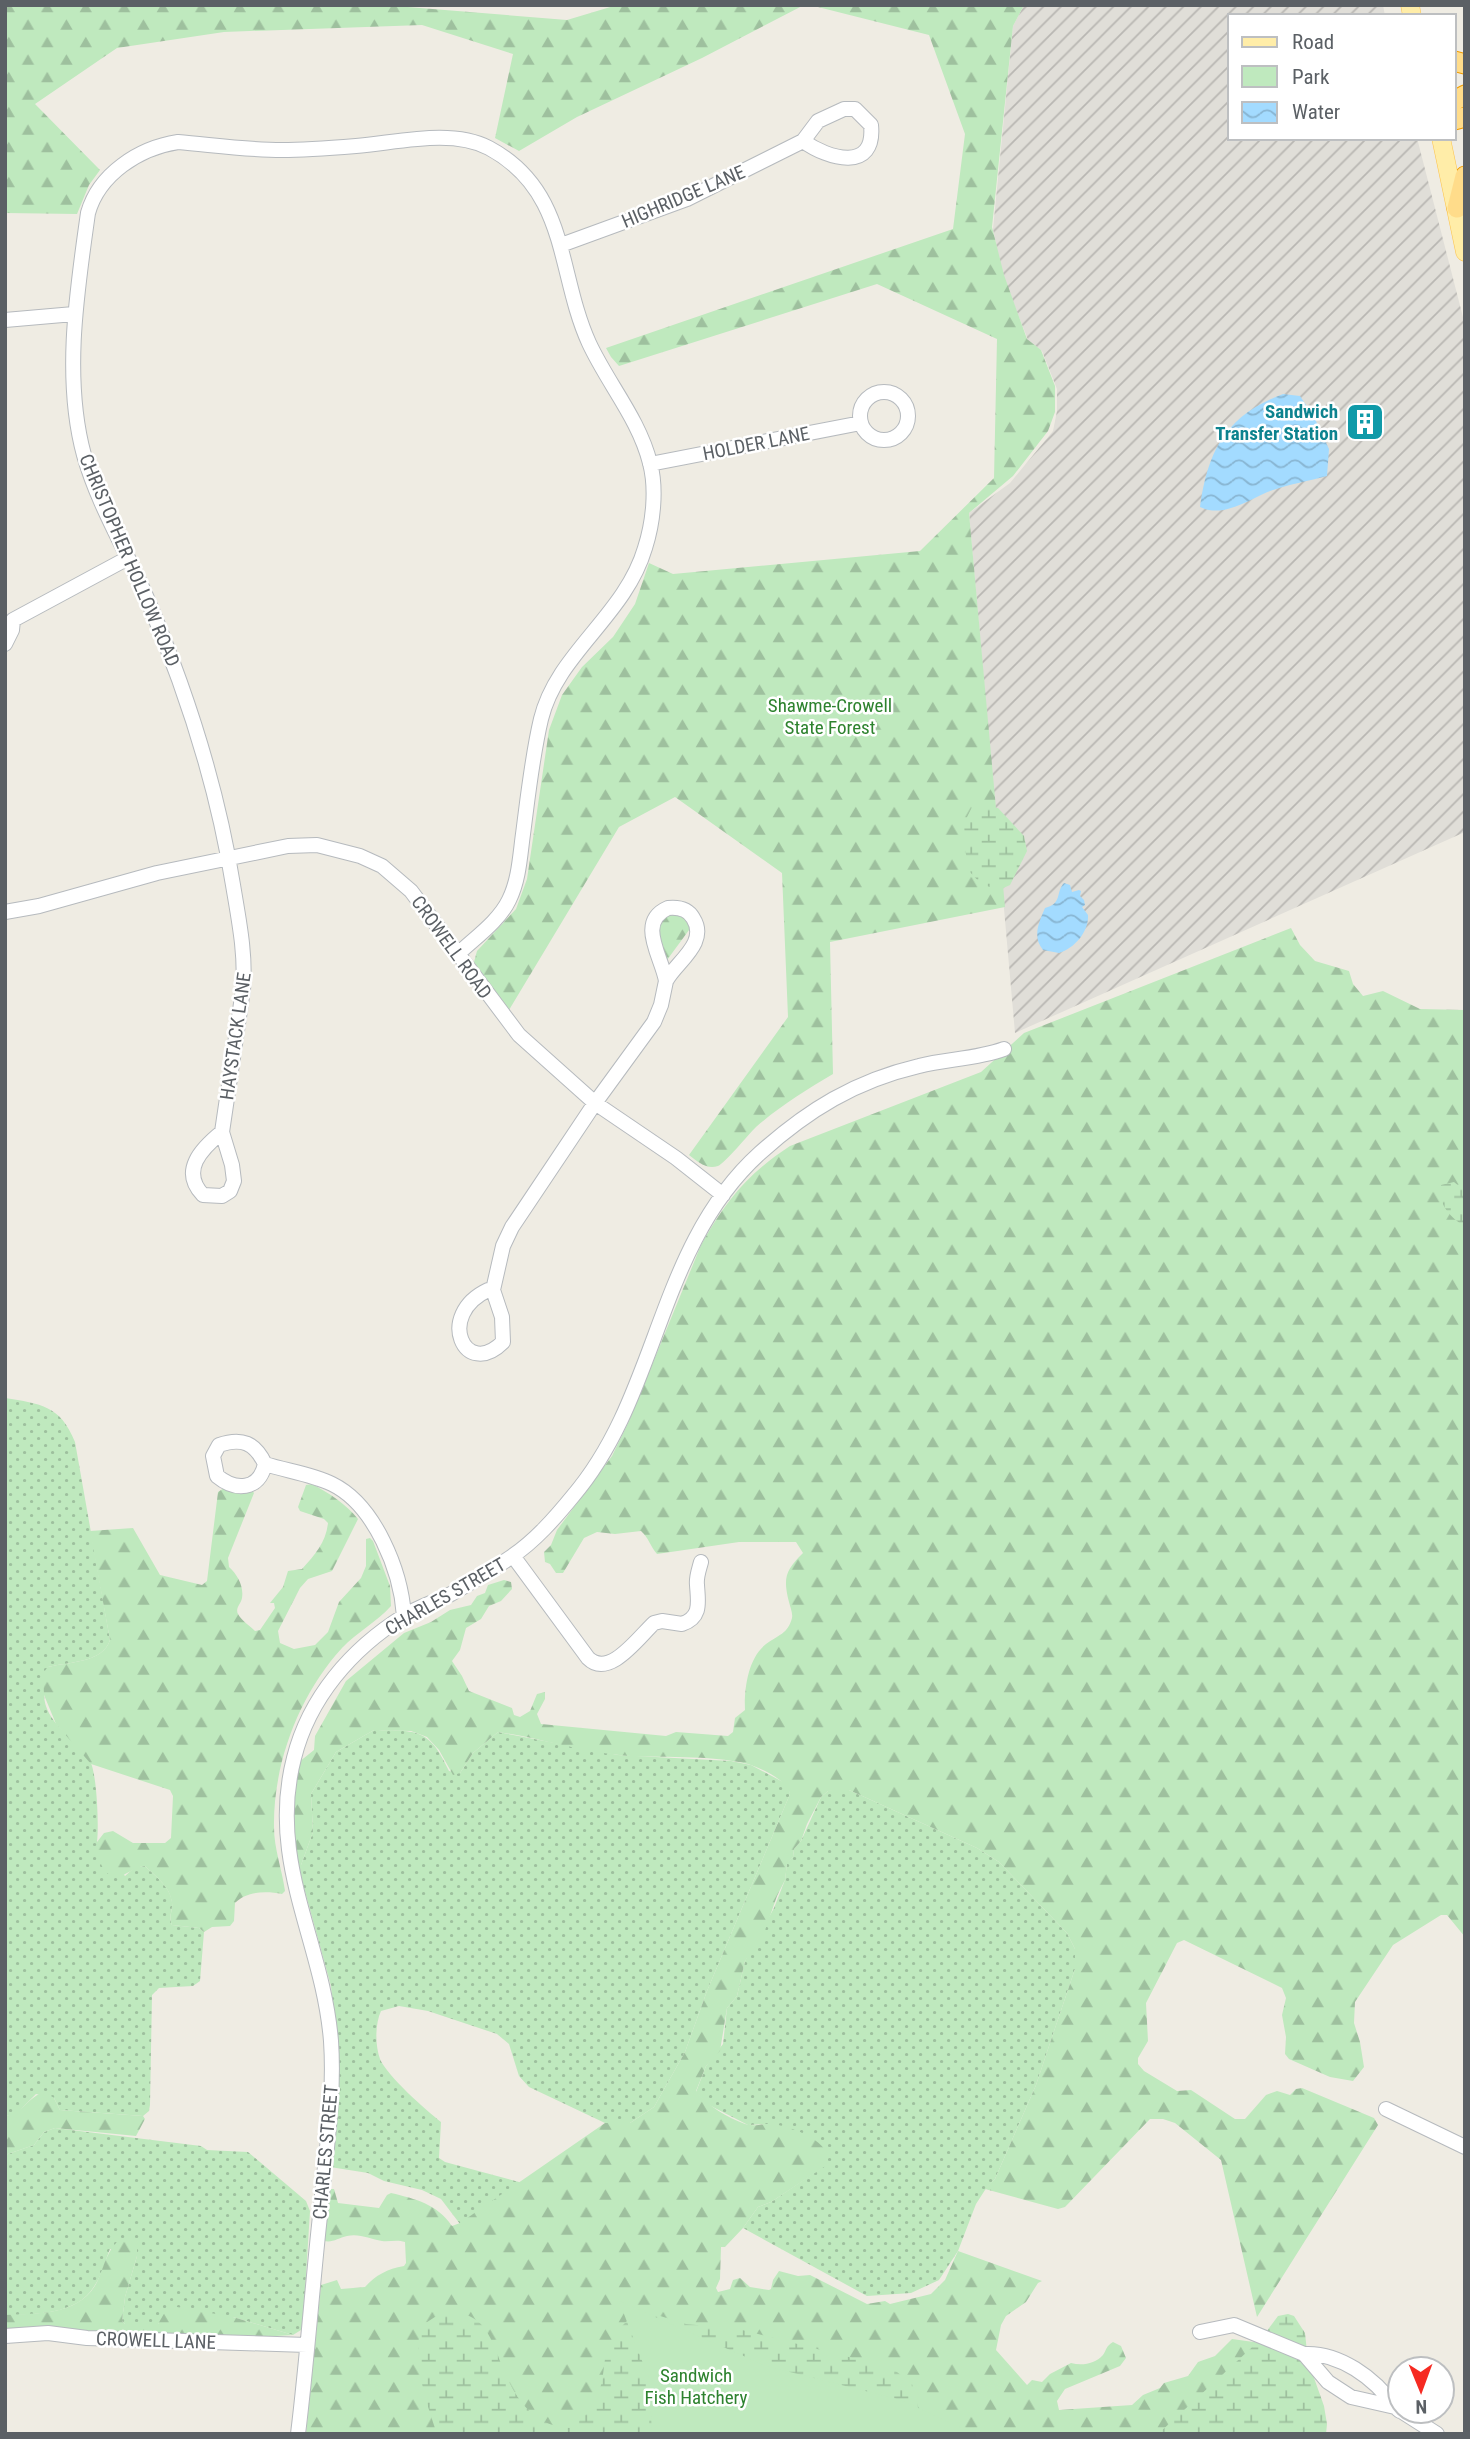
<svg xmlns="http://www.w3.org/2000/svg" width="1470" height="2439" viewBox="0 0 1470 2439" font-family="'Roboto Condensed',sans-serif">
<defs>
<pattern id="industrial-furrows" width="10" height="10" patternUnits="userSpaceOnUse" patternTransform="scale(1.75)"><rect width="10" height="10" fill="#e0ded8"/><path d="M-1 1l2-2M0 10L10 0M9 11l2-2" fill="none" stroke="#b9b7b3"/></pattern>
<pattern id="grass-dots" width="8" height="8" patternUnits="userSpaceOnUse" patternTransform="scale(1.75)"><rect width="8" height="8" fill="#bfe9be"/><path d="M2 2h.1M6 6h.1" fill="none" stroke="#9ec09e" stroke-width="1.8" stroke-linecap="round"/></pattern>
<pattern id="forest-firs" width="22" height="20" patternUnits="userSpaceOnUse" patternTransform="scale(1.75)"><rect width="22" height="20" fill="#bfe9be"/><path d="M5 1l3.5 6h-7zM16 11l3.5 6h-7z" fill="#9ec09e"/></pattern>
<pattern id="wetland-marsh" width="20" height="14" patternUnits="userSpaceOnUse" patternTransform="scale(1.75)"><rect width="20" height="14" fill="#bfe9be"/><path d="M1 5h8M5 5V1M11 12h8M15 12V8" fill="none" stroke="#9ec09e"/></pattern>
<pattern id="water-waves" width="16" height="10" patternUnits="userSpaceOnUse" patternTransform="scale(1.75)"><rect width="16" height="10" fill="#a3dbff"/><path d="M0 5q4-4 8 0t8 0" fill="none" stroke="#88b5d2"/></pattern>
</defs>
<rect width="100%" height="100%" fill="#efece3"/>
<path fill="url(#industrial-furrows)" d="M1024 5H1383L1385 16H1230V138H1417L1465 325V832L1015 1033 969 513 1010 483 1053 431 1057 411V389L1042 351 1028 340 1002 274 993 229 1013 26Z"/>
<path fill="url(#grass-dots)" d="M5 1398C41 1404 60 1405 75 1442L110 1640C103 1663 68 1662 48 1667 46 1676 44 1685 44 1694 44 1723 76 1738 90 1761 97 1773 99 1827 97 1842L125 1876 135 1867 145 1866C156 1877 170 1886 172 1902 173 1911 168 1916 172 1925L199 1928 204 1932 200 1981 193 1986 159 1988 152 1995 150 2105 149 2111 143 2116 60 2110 54 2098 36 2094 15 2115 5 2116Z
M374 1730C418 1731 429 1728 449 1771L460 1773 473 1753 498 1732 618 1755 731 1761 751 1765 783 1782 789 1788 790 1794 707 1991 685 2052 654 2107 630 2123H605L529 2087 519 2076 509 2044 497 2034 428 2011 399 2006 381 2011C375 2024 375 2045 380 2059 387 2076 426 2110 441 2122L439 2158 445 2162 530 2185 460 2224 441 2199 422 2190 384 2181 368 2173 330 2167 338 2067 331 1986 301 1877V1865L313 1832 311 1794 336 1752Z
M837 1789 849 1790 977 1848 999 1862 1067 1933 1075 1949V1969L1051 2040 1036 2085 995 2179 985 2190 976 2204 958 2251 939 2280 911 2293 867 2296 743 2228 758 2207 771 2202 820 2169 771 2124 748 2125 707 2104 696 2092 706 2066 723 2044 727 2008 737 1996 745 1961 774 1908 785 1880 787 1863 793 1857 794 1849 801 1841 821 1797 828 1791Z
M55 2128 201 2146 207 2150 248 2152 306 2201 310 2211 303 2323 301 2330 293 2335 233 2317 161 2320 158 2324H125L122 2321 125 2297 137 2256 110 2249C105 2261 102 2275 95 2285 77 2316 37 2313 5 2316V2155L34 2145 44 2132Z"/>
<path fill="url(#forest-firs)" d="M5 5H383L567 20 617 5H804L702 58 577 117 519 151 495 138 513 54 422 25 224 32 117 48 35 104 100 170 89 185 77 214 5 213Z
M810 5H1024L1013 26 992 227 1004 275 1027 339 1041 350 1055 386V412L1048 431 1013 476 969 513 1005 907 830 942 833 1074C806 1090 780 1106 756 1127 748 1135 725 1163 718 1166 706 1170 697 1161 689 1155L788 1017 782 873 675 797 619 827 509 1010 474 962 477 951 516 909 527 879 549 730 562 695 582 667 613 637 635 604 649 563 673 574 920 551 994 478 997 339 877 284 619 366 611 357 606 348 953 229 965 134 929 35Z
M673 913 684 915 692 926 667 960C662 945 656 935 660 919Z
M1291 928 1300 945 1315 961 1349 971 1353 984 1363 996 1383 991 1420 1009 1465 1010V1937L1447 1915H1441L1393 1945 1355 2002 1354 2023 1360 2042 1364 2067 1353 2081 1330 2077 1289 2059 1285 2054 1286 2037 1282 2015 1286 1998 1282 1988 1184 1940 1177 1943 1146 2003 1148 2041 1138 2058V2064L1144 2071 1177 2091 1191 2090 1235 2119H1245L1266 2095 1277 2091 1290 2095 1296 2089 1302 2088 1374 2118 1378 2125 1257 2317 1221 2160 1175 2123 1163 2119H1150L1065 2207 1058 2209 985 2189 995 2179 1036 2085 1051 2040 1075 1969V1949L1067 1933 999 1862 977 1848 849 1790 828 1791 821 1797 807 1824 801 1841 794 1849 793 1857 787 1864 785 1880 777 1896 763 1936 745 1961 737 1996 727 2008 720 2051 706 2066 696 2091C709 2107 727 2117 745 2124 755 2127 763 2123 772 2124 790 2126 820 2138 828 2154L827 2165 771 2202 758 2207 743 2228 725 2247H721L720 2279 716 2288 718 2292 730 2289 733 2280 740 2278 750 2287 769 2290 771 2289 773 2280 779 2271 798 2276 810 2275 867 2304 885 2301 890 2304 931 2294 945 2280 958 2251 1042 2281 1038 2283 1026 2302 1006 2316 1001 2325 996 2350 1027 2385 1032 2380 1042 2382 1050 2374 1071 2363C1082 2366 1095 2364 1103 2355 1107 2349 1106 2346 1113 2342L1121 2346 1126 2358 1120 2366 1065 2389 1057 2401 1059 2410 1132 2405 1143 2395 1160 2388 1164 2383 1188 2376 1198 2362 1215 2356 1232 2339 1261 2343 1245 2434H306L321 2285 337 2280 341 2289 365 2287C376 2275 387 2269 404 2266L406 2263 405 2242C397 2239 390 2242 382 2241 370 2239 359 2233 347 2236 338 2238 333 2243 324 2241L329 2189H334L338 2203 379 2208 387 2195 391 2193C416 2199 437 2204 452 2226L460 2223 605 2123H630L654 2107 685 2052 707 1991 790 1794C787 1780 761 1768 748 1764 707 1754 661 1759 619 1755 578 1751 539 1738 498 1732L473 1753 460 1773 453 1775 439 1750 427 1737 411 1731 374 1730 336 1752 311 1794 313 1832 301 1865V1877C287 1844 293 1796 299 1762L314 1750 315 1736 346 1681 404 1633 431 1622 450 1610 471 1605 477 1596 485 1593 488 1585 504 1580 511 1582 512 1589 501 1601 489 1606 481 1619 466 1628 460 1650 452 1661 462 1676 469 1691 512 1708 514 1715 520 1717 530 1711 537 1694 545 1692V1699L537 1714 541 1724 666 1736 676 1732 728 1736 733 1732 735 1718 745 1710C744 1689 748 1658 766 1644 778 1635 788 1634 792 1618 793 1613 790 1607 789 1602 783 1578 785 1571 803 1553L796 1542H739L657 1554C650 1546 649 1538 641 1531L615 1534 597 1532 584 1538 563 1573H556L550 1564 545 1562 544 1552 551 1545 557 1530 612 1456 629 1421 701 1245C726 1201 747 1174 790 1146L981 1072 1024 1033Z
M312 1484C329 1493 346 1504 358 1519L332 1571 308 1579 300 1588 278 1631 280 1643 294 1649 315 1645 328 1632 339 1602 361 1578 366 1566V1539L370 1538 373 1541 390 1586 391 1606C377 1622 357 1632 342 1648 299 1695 273 1764 274 1827 274 1849 282 1869 285 1891L282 1894C266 1891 247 1891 235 1903L234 1921 230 1926 212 1927 204 1932 199 1928 172 1925C168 1916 173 1911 172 1903 170 1886 156 1877 145 1866 132 1867 127 1876 114 1878 99 1869 99 1859 97 1842L104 1833 113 1831 133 1843H165L171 1838 173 1796 170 1790 91 1764 56 1724 44 1695 43 1673 48 1667C68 1662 103 1663 110 1640L90 1531 133 1528 160 1575 202 1585 207 1581 218 1492 224 1488H250L254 1493 228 1558 229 1567C237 1574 244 1586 242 1598 241 1604 235 1608 238 1614 241 1620 250 1626 255 1631L260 1630 275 1608 274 1603H270L283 1587 288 1571 302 1569C315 1555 326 1542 328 1523L324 1519 300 1511 298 1507 306 1485Z
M45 2092 54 2098 60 2110 143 2116 145 2119 136 2136 55 2128 44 2132 34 2145 5 2155V2116C23 2114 28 2096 45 2092Z
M119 2240H130L137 2246V2256L125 2297 122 2321 125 2324H158L165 2312 177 2307 233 2317 293 2335 224 2339 5 2330V2315C37 2313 78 2316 96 2284 104 2269 105 2253 119 2240Z"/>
<path fill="url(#wetland-marsh)" d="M972 807 998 808 1024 836 1027 851 1010 885 999 890 981 884 970 872 965 850 964 823Z
M1454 1182 1465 1191V1227C1449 1216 1438 1205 1441 1185Z
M441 2313C451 2313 465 2313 473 2318 486 2325 492 2341 497 2353 510 2389 528 2428 572 2428L594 2406 602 2382 605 2359 617 2331 633 2315H657L686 2324 738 2329 892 2368 912 2384 923 2425 931 2434H437C425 2399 413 2364 421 2326Z
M1288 2314 1294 2316 1305 2333 1308 2361 1324 2406 1327 2424 1326 2434H1158L1261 2339 1278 2316Z"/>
<path fill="#bfe9be" d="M619 2301 766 2366 901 2400 975 2434H652L649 2379Z"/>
<path fill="url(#water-waves)" d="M1283 394 1300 396 1314 417 1329 449 1327 476C1309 481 1290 484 1273 490 1251 498 1224 519 1200 507 1208 449 1227 415 1283 394Z
M1064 883 1070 885 1072 892 1079 890 1081 891 1080 896 1084 900 1085 905 1082 907 1088 915C1089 931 1075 948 1059 953L1043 950C1032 937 1039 922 1045 908 1063 903 1055 893 1064 883Z"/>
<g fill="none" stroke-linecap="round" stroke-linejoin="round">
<defs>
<path id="minor" d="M844 109H855L871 125C876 173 828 159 803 141L818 121Z
M561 245 687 199 803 141
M5 320 74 314
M860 416a24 24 0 1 1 48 0a24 24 0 1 1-48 0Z
M650 464 861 423
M13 620 128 558
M5 644 12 630 13 620
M668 908C678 907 688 909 693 918 709 943 676 962 666 981 662 957 636 922 668 908Z
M5 912 39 906 157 873 288 846 317 845 360 856 382 866 411 891 519 1035 595 1103 676 1158 723 1195
M222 1132C201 1149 180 1171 203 1195L222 1196 230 1191 234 1181 232 1165 222 1132 243 990C246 955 239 921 233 885 217 785 186 689 146 596 126 550 98 505 84 455 63 378 77 291 88 213 99 174 139 148 178 142 213 145 248 150 282 150 306 150 331 148 356 146 396 143 451 128 489 148 569 191 557 273 589 343 608 384 639 419 650 463 657 490 653 523 645 548 625 616 557 653 541 719 532 757 528 796 523 834 520 856 519 880 509 900 499 921 476 937 459 953
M488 1290H493L502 1317 503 1342C465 1380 435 1315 488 1290Z
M493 1290 503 1246 512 1227 595 1103 654 1022 661 1005 666 981
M265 1464C255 1443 242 1437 219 1445L213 1456 217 1476C235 1491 259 1491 265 1464 287 1471 311 1474 332 1484 375 1505 401 1571 404 1616
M513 1556 588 1658C609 1679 638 1638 654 1623L662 1621 682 1624C702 1617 698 1602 697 1585 696 1577 699 1570 701 1562
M1386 2109 1465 2147
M1200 2332 1234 2325 1304 2354 1328 2382 1351 2397 1395 2407 1400 2411
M5 2336 48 2333 87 2338 307 2345
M1304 2354C1339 2352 1375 2378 1395 2407
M1401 2411 1437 2434
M298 2434C307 2361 312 2289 320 2216 325 2158 335 2099 331 2041 323 1941 267 1862 294 1758 309 1698 351 1649 404 1616 418 1607 435 1602 451 1594 471 1583 492 1570 511 1557 535 1541 555 1518 573 1496 660 1394 656 1247 760 1153 808 1110 855 1081 919 1066 946 1059 977 1059 1004 1049"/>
<path id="major" d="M1410 5 1412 16
M1441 138 1465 252"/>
<path id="highway" d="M1454 61 1465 64
M1454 101 1465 95
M1454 120 1465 117
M1457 208 1465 176"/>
</defs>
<use href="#minor" stroke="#b6babe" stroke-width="16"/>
<use href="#major" stroke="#fcc44f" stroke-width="19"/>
<use href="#highway" stroke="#f29c00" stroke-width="21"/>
<use href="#minor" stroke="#fff" stroke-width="14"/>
<use href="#major" stroke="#ffeda8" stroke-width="18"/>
<use href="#highway" stroke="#ffdc8a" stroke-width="19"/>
</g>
<defs>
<symbol id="building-square" viewBox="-11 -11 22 22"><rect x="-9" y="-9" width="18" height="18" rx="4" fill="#0f9aa8" stroke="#fff"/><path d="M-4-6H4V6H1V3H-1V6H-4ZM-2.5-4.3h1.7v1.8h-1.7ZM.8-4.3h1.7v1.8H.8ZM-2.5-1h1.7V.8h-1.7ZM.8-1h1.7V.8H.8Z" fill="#fff"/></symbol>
</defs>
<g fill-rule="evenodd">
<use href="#building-square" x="1343" y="400" width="44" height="44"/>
</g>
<g text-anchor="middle" stroke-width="5" stroke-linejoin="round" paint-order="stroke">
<g font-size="19" fill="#5b6065" stroke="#fff">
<text transform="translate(683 196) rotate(-23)" y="7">HIGHRIDGE LANE</text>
<text transform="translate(756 443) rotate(-11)" y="7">HOLDER LANE</text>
<text transform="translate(130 560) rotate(67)" y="7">CHRISTOPHER HOLLOW ROAD</text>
<text transform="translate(452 947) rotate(54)" y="7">CROWELL ROAD</text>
<text transform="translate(235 1036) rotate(-82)" y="7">HAYSTACK LANE</text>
<text transform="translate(445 1596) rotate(-30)" y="7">CHARLES STREET</text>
<text transform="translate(325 2152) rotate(-85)" y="7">CHARLES STREET</text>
<text transform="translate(156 2340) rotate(2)" y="7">CROWELL LANE</text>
</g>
<g font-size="19" font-weight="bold" fill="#0d838f" stroke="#fff" text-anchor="end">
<text x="1338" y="418">Sandwich<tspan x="1338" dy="22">Transfer Station</tspan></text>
</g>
<g font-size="19" fill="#2d822e" stroke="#fff">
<text x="830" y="712">Shawme-Crowell<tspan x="830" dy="22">State Forest</tspan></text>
<text x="696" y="2382">Sandwich<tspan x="696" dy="22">Fish Hatchery</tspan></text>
</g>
</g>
<rect width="1470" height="2439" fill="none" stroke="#5b6065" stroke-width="14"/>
<rect x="1228" y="14" width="228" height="126" fill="#ffffff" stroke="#bdbfc1" stroke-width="2"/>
<rect x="1242" y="37" width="35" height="10" fill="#ffeda8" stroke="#bdbfc1" stroke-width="2"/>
<text x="1292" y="49" font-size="21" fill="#5b6065">Road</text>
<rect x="1242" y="66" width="35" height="21" fill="#bfe9be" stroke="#bdbfc1" stroke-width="2"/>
<text x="1292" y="84" font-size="21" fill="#5b6065">Park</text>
<rect x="1242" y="102" width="35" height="21" fill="url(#water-waves)" stroke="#bdbfc1" stroke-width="2"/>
<text x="1292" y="119" font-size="21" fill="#5b6065">Water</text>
<g transform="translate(1421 2390) rotate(179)"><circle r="33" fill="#ffffff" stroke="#bdbfc1" stroke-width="2"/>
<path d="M0-5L12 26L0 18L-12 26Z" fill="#f62a22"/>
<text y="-10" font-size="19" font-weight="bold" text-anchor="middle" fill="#5b6065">N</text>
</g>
</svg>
